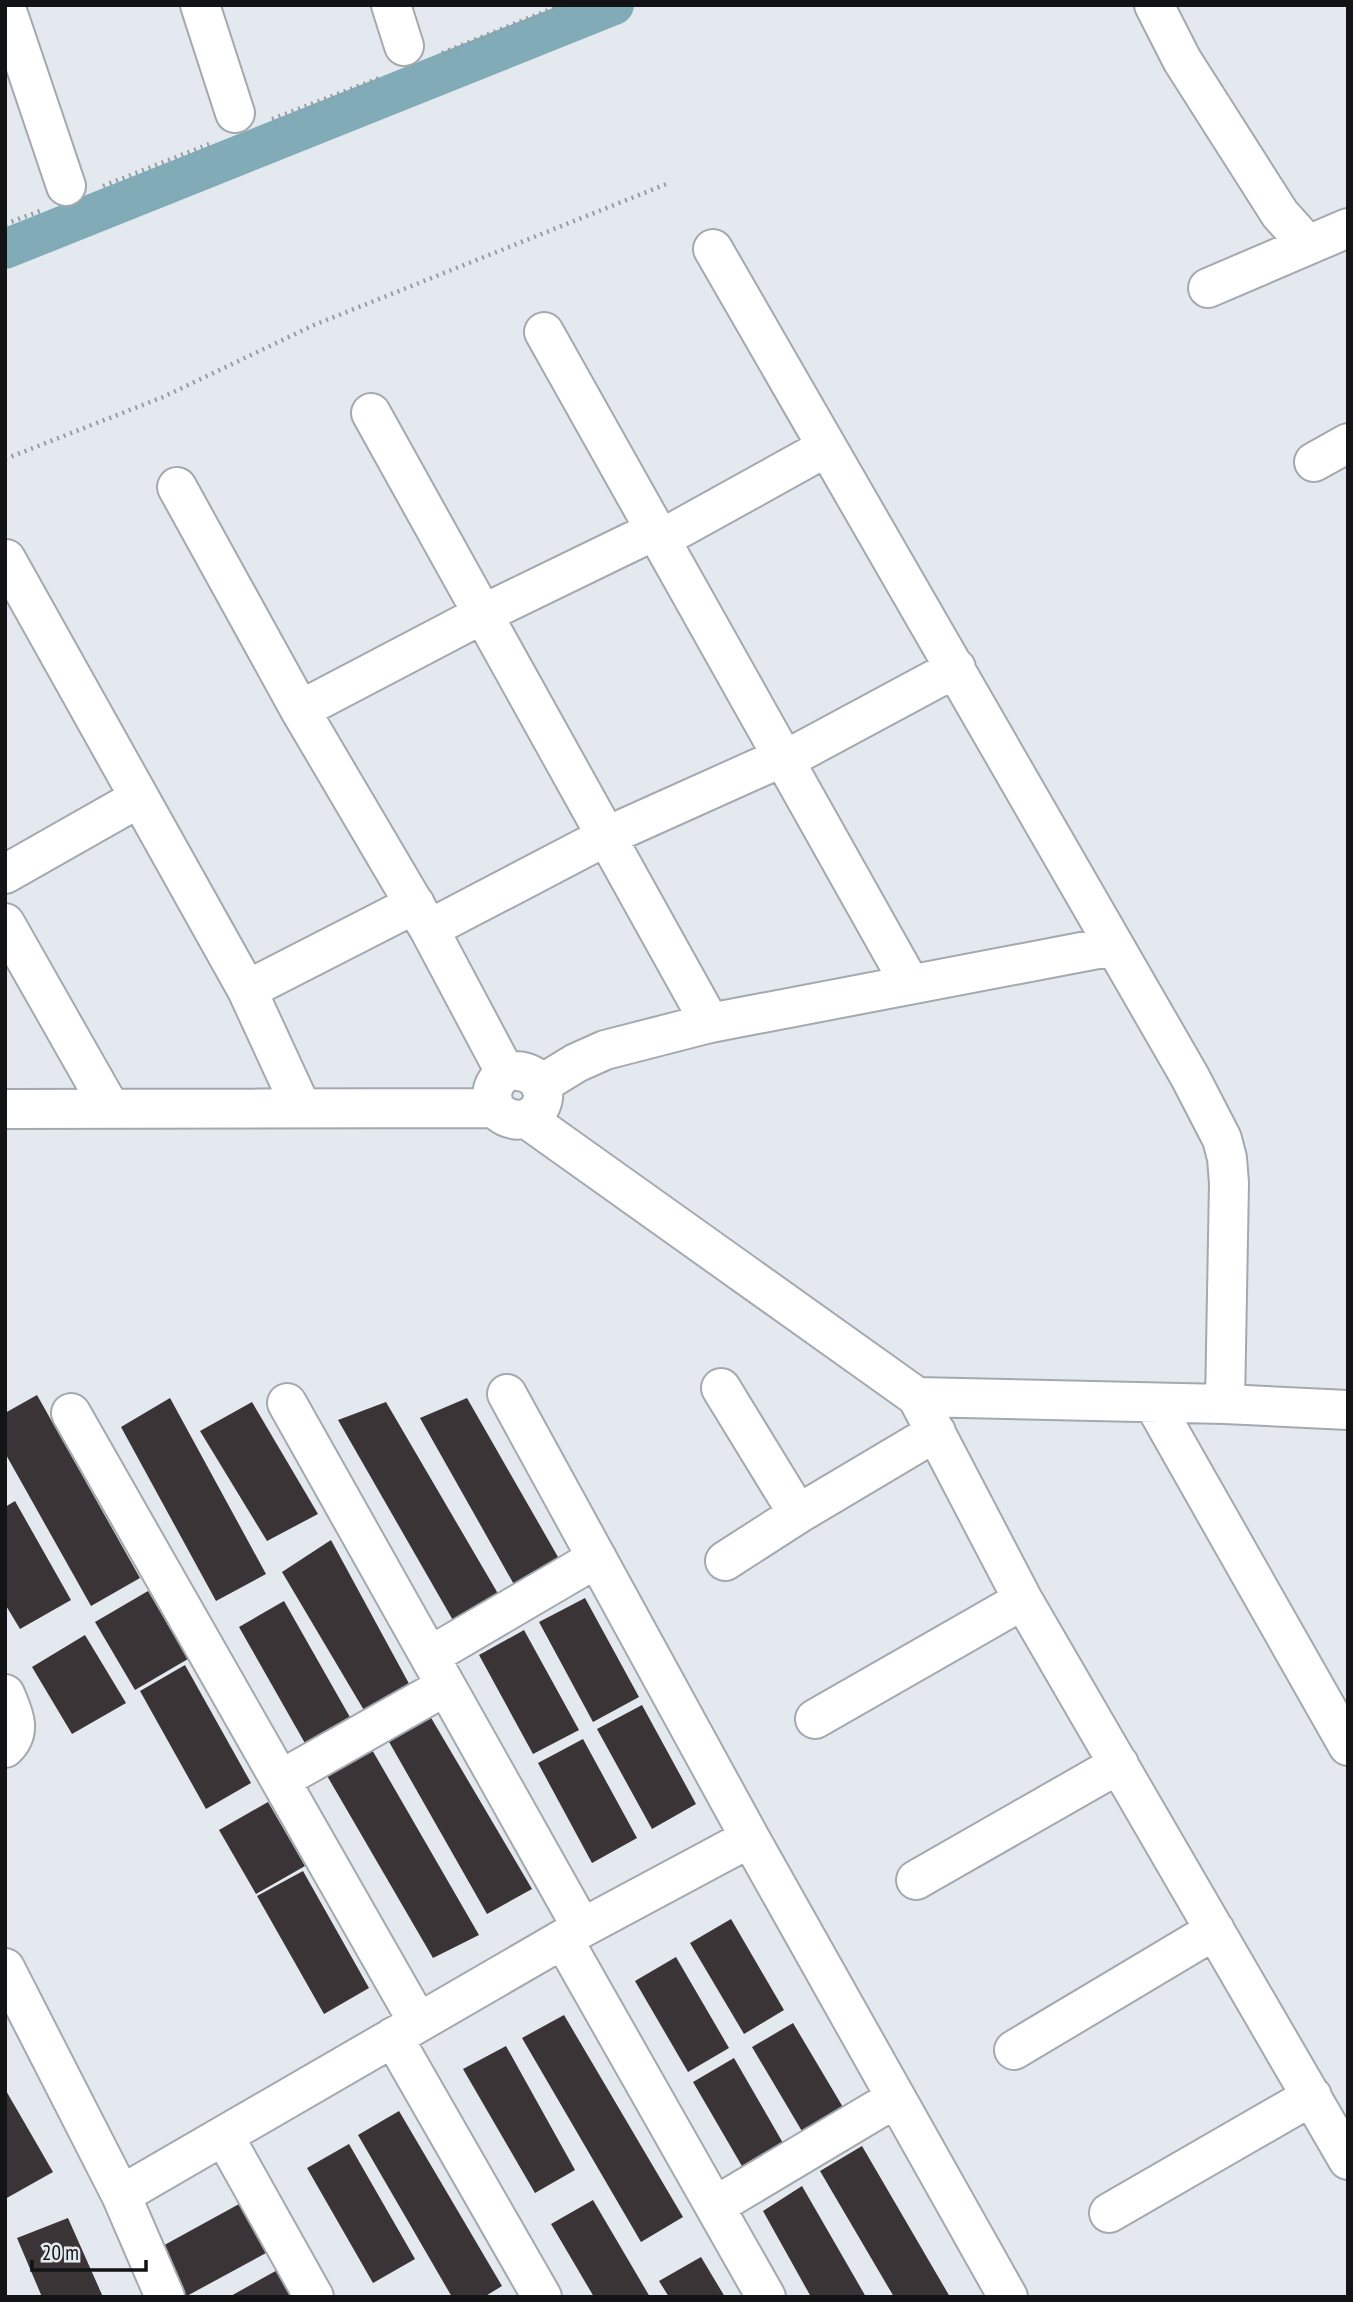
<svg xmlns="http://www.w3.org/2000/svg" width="1353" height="2302" viewBox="0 0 1353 2302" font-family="'PT Sans Narrow',sans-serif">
<rect width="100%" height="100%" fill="#e3e9ee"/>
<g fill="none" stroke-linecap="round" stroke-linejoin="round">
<path stroke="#80abb7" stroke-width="40" d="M5 249 614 5"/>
</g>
<path fill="#3b3437" d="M37 1395 140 1578 91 1606 5 1453V1413Z
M170 1398 266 1574 216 1601 121 1427Z
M467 1398 562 1564 516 1588 420 1418Z
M252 1402 318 1514 267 1541 200 1431Z
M386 1402 500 1597 454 1622 338 1420Z
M15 1501 71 1600 20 1629 5 1604V1507Z
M331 1540 413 1691 368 1717 282 1572Z
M148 1591 188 1659 135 1690 95 1622Z
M585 1598 639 1697 593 1722 539 1622Z
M284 1601 351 1719 306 1745 239 1627Z
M524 1630 579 1730 533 1754 479 1655Z
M85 1635 126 1703 72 1734 32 1667Z
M185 1665 251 1783 206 1809 140 1691Z
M642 1705 696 1804 652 1829 597 1729Z
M430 1716 532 1889 487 1914 388 1740Z
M583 1739 637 1838 592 1863 538 1763Z
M371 1748 479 1935 433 1958 326 1774Z
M268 1802 305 1866 256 1894 219 1830Z
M303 1871 369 1988 324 2014 257 1896Z
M731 1919 784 2010 744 2034 690 1943Z
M676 1957 729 2048 688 2072 635 1981Z
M564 2015 683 2217 641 2242 522 2038Z
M793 2023 847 2114 806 2138 752 2047Z
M506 2046 575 2170 535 2193 463 2069Z
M734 2058 787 2150 746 2173 693 2082Z
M5 2089 53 2172 5 2199Z
M399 2111 502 2286 484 2297H452L358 2135Z
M349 2144 415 2259 373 2283 307 2168Z
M862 2146 950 2297H894L820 2171Z
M802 2186 866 2297H811L763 2211Z
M250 2198 277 2247 185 2297 159 2248Z
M593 2200 650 2297H594L551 2224Z
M68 2218 103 2297H42L17 2238Z
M701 2257 725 2297H669L659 2281Z
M281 2268 296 2297H229Z"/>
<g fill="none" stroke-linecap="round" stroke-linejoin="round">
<defs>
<path id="minor" d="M5 5 66 186
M200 5 235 113
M391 5 404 46
M1154 5 1182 60 1280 214 1307 244
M713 249 1190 1077 1222 1139 1227 1158 1229 1183 1225 1404
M1208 288 1348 228
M544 332 910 984
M371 413 710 1023
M1314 462 1348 443
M177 487 300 710 429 929 505 1072
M661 539 827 447
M6 559 247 990 301 1107
M300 710 483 614 656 530
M785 760 956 668
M5 874 139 798
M5 923 110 1108
M429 929 605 837 783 757
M247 990 415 904
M540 1085 576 1063 605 1050 710 1023 1113 946
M5 1109 495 1108C507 1123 532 1125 541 1105 551 1080 526 1067 505 1072 493 1083 489 1092 495 1108
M527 1119 917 1397 1225 1404 1348 1410
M721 1388 798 1514
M507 1394 750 1838 1008 2297
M917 1397 1023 1600 1348 2160
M287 1403 582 1928
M1154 1404 1348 1746
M71 1413 418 2022
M725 1561 798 1514 936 1432
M430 1656 597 1558
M5 1694C13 1713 23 1731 5 1748
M815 1719 1023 1600
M280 1780 446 1686
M916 1880 1119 1764
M563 1939 766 2297
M5 1968 121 2195 165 2297
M393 2037 542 2297
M1014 2050 1215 1930
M224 2136 314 2297
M121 2195 582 1928 750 1838
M715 2206 896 2098
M1109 2213 1312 2096"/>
</defs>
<use href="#minor" stroke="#a3a9ae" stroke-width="42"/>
<path stroke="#979ca0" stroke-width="4.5" stroke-dasharray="2 5" stroke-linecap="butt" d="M442 53 561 5
M272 119 382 77
M103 186 212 143
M5 224 40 211
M5 459 163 397 314 325 669 183"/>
<use href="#minor" stroke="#fff" stroke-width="38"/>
</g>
<rect width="1353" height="2302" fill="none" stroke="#111315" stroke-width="14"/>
<path d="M32 2260v10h114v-10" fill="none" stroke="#111315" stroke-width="3.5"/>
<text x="42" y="2260" font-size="21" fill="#111315" stroke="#e3e9ee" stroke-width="5" paint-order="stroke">20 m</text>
</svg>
